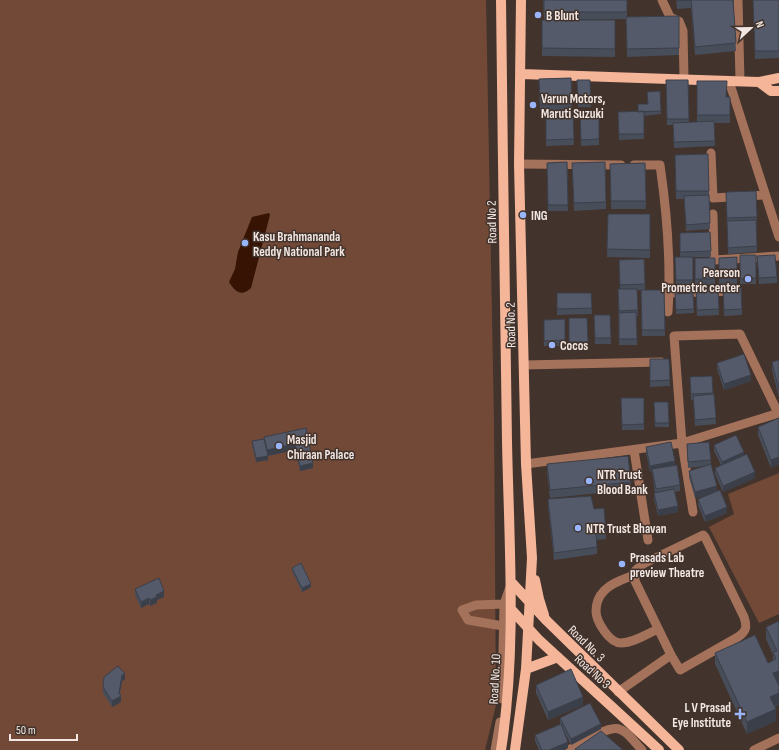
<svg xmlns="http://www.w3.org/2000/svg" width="779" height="750" viewBox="0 0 779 750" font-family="'Sofia Sans Condensed',sans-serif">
<rect width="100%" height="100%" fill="#42332c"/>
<path fill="#724937" d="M0 0H486L494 421 496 705 485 750H0Z
M779 473V614L759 623 709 527 734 514 728 494Z"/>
<path fill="#361303" d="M269 213 270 215 251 288C242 297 235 292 229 282L235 269 238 252 252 217Z"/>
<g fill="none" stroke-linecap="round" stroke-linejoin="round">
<path stroke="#a4715a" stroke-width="9" d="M662 0 670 17 679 21 683 31 684 79
M738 0 740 81
M729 81 779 237
M711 153 713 198 765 195
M519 164 621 165
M634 165H660C667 213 671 264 668 312
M713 214 714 260 779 256
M669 293 735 291
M524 365 661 362
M634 450 648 540
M526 464 682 443 779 413
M693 512 682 443 674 336 740 334 778 413
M634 575C624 579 611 583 604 591 599 596 596 604 596 611 596 621 609 643 621 643 633 643 647 634 658 629
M503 626 468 620 462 610 476 605 504 604
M618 692 671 655 635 581V571L643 564 703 535 705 537 744 617C747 626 747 631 738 637L680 670 671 655
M502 699 504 604 510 587
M495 750 500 722
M570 750C575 744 585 741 592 737 621 722 621 727 642 750
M754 750 779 738"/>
<path stroke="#f4b599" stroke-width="10" d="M501 0C503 147 504 294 507 441 509 544 517 648 501 750
M521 74 759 82 779 78
M759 82 771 91H779
M535 580 539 599 544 615
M512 583 547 621 679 750
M511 609 539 640 659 750
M526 669 558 657
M515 750 526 669 532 558 526 464 519 164 521 0"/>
</g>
<path fill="#484d5a" d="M543 0H627V17L679 48V55L627 57 626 19 569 20H615V57L542 56V20H544Z
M676 0H733L736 51 695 55 691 8 677 9Z
M753 0H779V58L755 59Z
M571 78 572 110 540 111 539 79Z
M577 80H590L591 107H578Z
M666 80H688L689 122H697V81L727 97H730V123H714L715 146 674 148 673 125H667Z
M580 111H599V145L581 146Z
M661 111V114L644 116V139L619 140 618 112Z
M573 114 574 145 546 146V115Z
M675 155 709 191 710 229 686 231 684 199H676Z
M567 162 568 211H548L547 163Z
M645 163 646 209H611L610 164Z
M572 171 606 202V209L574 211Z
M756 191 757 223H756L757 252 728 254 726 192Z
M608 214H650V258L607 257Z
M710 232 711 257H693V286H676L675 257H680V233Z
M740 255H756V284H740Z
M757 256 777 277V283L759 284Z
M737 257V284H719V258Z
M695 258H715V285H695Z
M619 260 645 284V290H637L638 316H637V345H619L618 289H620Z
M718 287 719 315 697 316 696 294Z
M723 288 742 309V315L724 316Z
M641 290H664L665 336H642Z
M557 293H591L592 314 557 315Z
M693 293 694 313 676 314 675 294Z
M594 315H610L611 344H595Z
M569 318 588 342V348H569Z
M565 319V346H544V320Z
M650 359H669L670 386 650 387Z
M779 360V398L772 370V362Z
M717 363 751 381 724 390 717 369Z
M712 376 716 424 695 426 693 400H691L690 377Z
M621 398 644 424V430H622Z
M654 402H668L669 427H655Z
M779 418V464L771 468 758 435V427Z
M306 428 313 468 300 471 295 450 268 456V460L256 462 252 445V441L264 439V437Z
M687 444 711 460V464L717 491 727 513 705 522 698 505V499L711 494 695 498 689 477V471L706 466 688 468Z
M714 445 744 455 755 478 723 492 715 474V468L721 465 714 451Z
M646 447 675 465 680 485V491L675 492 678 512 658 516 654 499V493H655L652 472H650L646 453Z
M547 464 631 482V490L550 498 547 472Z
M548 499 594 509 606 532V539L597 540V554L554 560 548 507Z
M292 568 311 587 302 592 292 571Z
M135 589 164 597 157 600V603L150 606 149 604 141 608 135 595Z
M779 621V682L777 683 779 686V704L775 707 776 721 747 734 715 664V653L768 663 773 660V655L766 639V627Z
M125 680 122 681 120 694 121 702 112 707 103 693V687Z
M536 685 583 705 548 720 536 693Z
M560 718 601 729 571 745 565 733 568 748 563 750H539L535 741V735L560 724Z"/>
<path fill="#3b3f4a" d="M751 375V381L724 390V384Z
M295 444V450L267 456V450Z
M744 452V458L722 468V462Z
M268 456V460L256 462V458Z
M779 457V464L771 468V460Z
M675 461V467L652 469V472H650V466Z
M313 463V468L300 471V466Z
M755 472V478L723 492V486Z
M717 486V492L695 498V492Z
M678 506V512L658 516V510Z
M727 507V513L705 522V516Z
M311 584V587L302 592V588Z
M164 591V597L157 600V603L150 606V600L156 595Z
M149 598V604L141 608V602Z
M779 671V682L773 685V673Z
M125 674V680L122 681 119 697 121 696V702L112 707V701L122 675Z
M779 693V704L770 708V697Z
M583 697V705L548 720V712Z
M776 709V721L747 734V722Z
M601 724V729L571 745V739Z
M568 742V748L563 750H549Z"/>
<path fill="#545a69" stroke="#3b3f4a" d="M544 0H627V12H544Z
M677 0H733L736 43 695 47 691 0 677 1Z
M753 0H779V51H755Z
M679 16V48L627 49 626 17Z
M542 20H615V49L542 48Z
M571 78 572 104 540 105 539 79Z
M577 80H590L591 103H578Z
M666 80H688L689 119H667Z
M697 81H727L726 97H730V115H697Z
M660 91 661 111 638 112V104H648L647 92Z
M580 111H599V139L581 140Z
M644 111V134H619L618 112Z
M573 114 574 139 546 140V115Z
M714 121 715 141 674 142 673 123Z
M708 154 709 191H676L675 155Z
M567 162 568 205H548L547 163Z
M605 162 606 202 574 203 572 163Z
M645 163 646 201H611L610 164Z
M756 191 757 217 727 218 726 192Z
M709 195 710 223 686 225 684 196Z
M608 214H650V250L607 249Z
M756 220 757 246 728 248 727 221Z
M710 232 711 251 680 252V233Z
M740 255H756V278L740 279Z
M775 255 777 277 759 278 757 256Z
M675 257H693V280H676Z
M737 257V278H719V258Z
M695 258H715V279H695Z
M644 259 645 284 620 285 619 260Z
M718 287 719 309 697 310 696 288Z
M741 287 742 309 724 310 723 288Z
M618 289H637L638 310 619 311Z
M641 290H664L665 330H642Z
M557 293H591L592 308 557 309Z
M693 293 694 309 676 310 675 294Z
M636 312 637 339H619V313Z
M594 315H610L611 338H595Z
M569 318H587L588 342H569Z
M565 319V340L544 341V320Z
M744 354 751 375 724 384 717 363Z
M650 359H669L670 380 650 381Z
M779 360V390L772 362Z
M712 376 713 393 691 394 690 377Z
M714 394 716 418 695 420 693 396Z
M621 398H644V424L622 425Z
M654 402H668L669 423H655Z
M779 418V457L771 460 758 427Z
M306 428 313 463 300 466 295 444 267 450 264 437Z
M736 435 744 452 722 462 714 445Z
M264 439 268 456 256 458 252 441Z
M671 442 675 461 650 466 646 447Z
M709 442 711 460 688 462 687 444Z
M747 454 755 472 723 486 715 468Z
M628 456 631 482 550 490 547 464Z
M711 464 717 486 695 492 689 471Z
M677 465 680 485 656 489 652 469Z
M674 489 678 506 658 510 654 493Z
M720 490 727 507 705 516 698 499Z
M591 496 594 509 604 508 606 532 596 533 597 547 554 553 548 499Z
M301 563 311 584 302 588 292 568Z
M159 578 164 591 156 595 157 597 150 600 149 598 141 602 135 589Z
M779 621V671L773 673 779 686V693L770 697 776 709 747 722 715 653 755 635 768 663 776 659 773 652 777 651 766 627Z
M118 666 125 674 122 675 119 693 121 696 112 701 103 687 104 677Z
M571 669 583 697 548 712 536 685Z
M590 703 601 724 571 739 560 718Z
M561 724 568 742 549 750H542L535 735Z
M601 731 623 750H575V749Z"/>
<g fill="#98b5fd" stroke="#42332c" stroke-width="1.5">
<circle cx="538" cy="15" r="4"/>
<circle cx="533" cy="105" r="4"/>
<circle cx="523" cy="215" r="4"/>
<circle cx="245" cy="243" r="4"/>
<circle cx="748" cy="279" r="4"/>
<circle cx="552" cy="345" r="4"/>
<circle cx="279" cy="446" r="4"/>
<circle cx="589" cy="481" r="4"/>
<circle cx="578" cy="528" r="4"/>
<circle cx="622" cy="564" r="4"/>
<path d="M738 708h4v4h4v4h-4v4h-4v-4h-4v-4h4z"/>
</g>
<g text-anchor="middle" stroke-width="3" stroke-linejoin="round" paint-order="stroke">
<g font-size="13" font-weight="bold" fill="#f2e7e3" stroke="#42332c" text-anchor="start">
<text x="546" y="20">B Blunt</text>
<text x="541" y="103">Varun Motors,<tspan x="541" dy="15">Maruti Suzuki</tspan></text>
<text x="531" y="220">ING</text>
<text x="253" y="241">Kasu Brahmananda<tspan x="253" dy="15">Reddy National Park</tspan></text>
<text x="740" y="277" text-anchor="end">Pearson<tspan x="740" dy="15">Prometric center</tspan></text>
<text x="560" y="350">Cocos</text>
<text x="287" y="444">Masjid<tspan x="287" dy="15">Chiraan Palace</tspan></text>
<text x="597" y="479">NTR Trust<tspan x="597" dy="15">Blood Bank</tspan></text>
<text x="586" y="533">NTR Trust Bhavan</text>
<text x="630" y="562">Prasads Lab<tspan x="630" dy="15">preview Theatre</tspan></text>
<text x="731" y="712" text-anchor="end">L V Prasad<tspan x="731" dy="15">Eye Institute</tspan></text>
</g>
<g font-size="13" fill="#f2e7e3" stroke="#42332c">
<text transform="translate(491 222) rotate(-91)" y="5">Road No 2</text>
<text transform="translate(510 325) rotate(-91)" y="5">Road No. 2</text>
<text transform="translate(587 643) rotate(44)" y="5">Road No. 3</text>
<text transform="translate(593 671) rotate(43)" y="5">Road No 3</text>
<text transform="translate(494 679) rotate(-87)" y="5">Road No. 10</text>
</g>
</g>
<g transform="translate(751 28) rotate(68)" stroke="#42332c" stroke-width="3" paint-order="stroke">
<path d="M0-3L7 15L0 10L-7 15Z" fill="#f2e7e3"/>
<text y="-6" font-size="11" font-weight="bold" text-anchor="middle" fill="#f2e7e3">N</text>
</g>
<path d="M10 734v6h67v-6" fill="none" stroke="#f2e7e3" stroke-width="2"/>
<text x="16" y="734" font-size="12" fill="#f2e7e3" stroke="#42332c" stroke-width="3" paint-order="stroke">50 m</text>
</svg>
